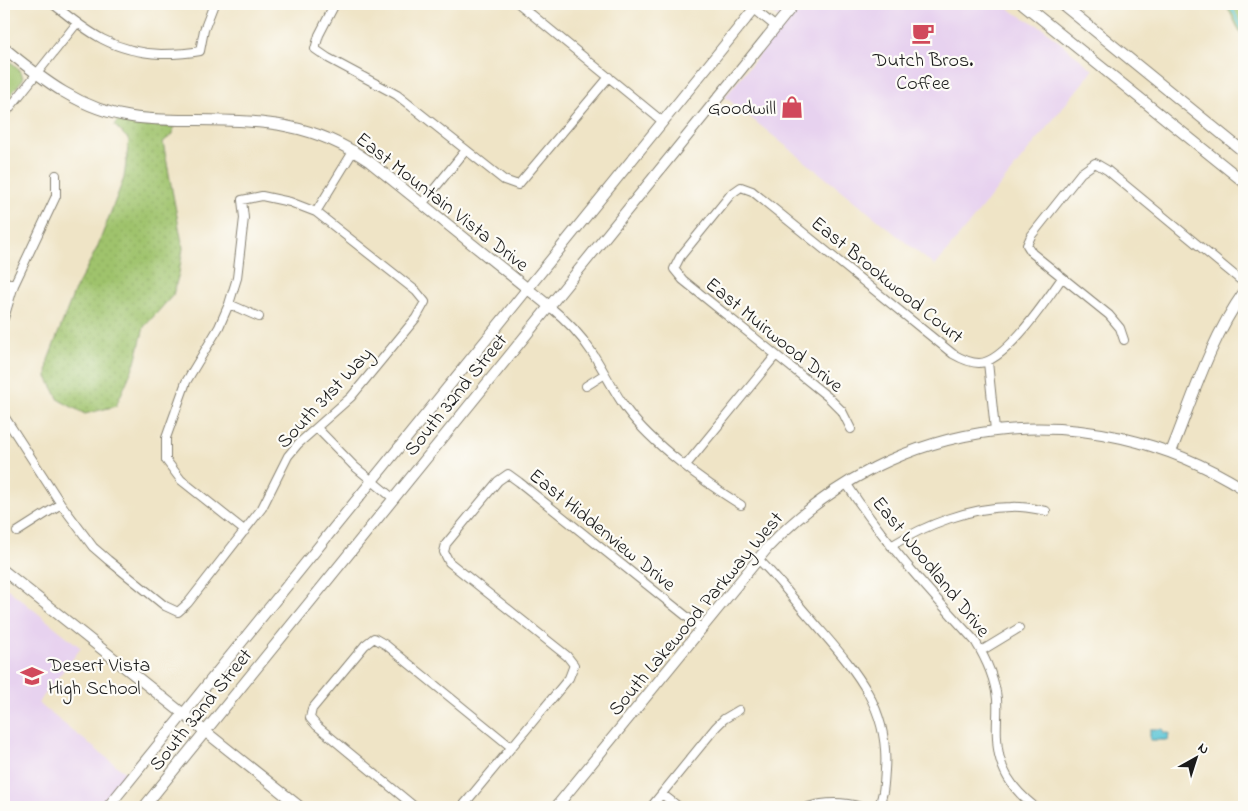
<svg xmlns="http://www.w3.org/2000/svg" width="1248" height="811" viewBox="0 0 1248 811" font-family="'Indie Flower',sans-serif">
<defs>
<pattern id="grass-dots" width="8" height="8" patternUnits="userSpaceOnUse" patternTransform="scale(1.25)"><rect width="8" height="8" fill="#9fc36c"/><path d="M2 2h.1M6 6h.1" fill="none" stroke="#88a75d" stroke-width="1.8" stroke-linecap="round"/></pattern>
</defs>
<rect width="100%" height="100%" fill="#fdfcf7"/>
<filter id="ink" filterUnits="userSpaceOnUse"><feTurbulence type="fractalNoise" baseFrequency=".02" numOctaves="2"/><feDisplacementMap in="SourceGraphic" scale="10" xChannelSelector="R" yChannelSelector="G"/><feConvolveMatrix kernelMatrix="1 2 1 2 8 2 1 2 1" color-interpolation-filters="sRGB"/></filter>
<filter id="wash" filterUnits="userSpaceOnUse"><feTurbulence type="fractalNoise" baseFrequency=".0096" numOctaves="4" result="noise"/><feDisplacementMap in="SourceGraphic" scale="20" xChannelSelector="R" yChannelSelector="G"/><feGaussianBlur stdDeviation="1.12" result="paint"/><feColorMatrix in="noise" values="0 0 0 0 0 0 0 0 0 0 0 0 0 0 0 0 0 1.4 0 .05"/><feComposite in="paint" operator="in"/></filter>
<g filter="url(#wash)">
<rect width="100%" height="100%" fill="#efe4c6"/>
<path fill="#e7d2ef" d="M761 4H1003L1015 13 1043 28 1093 70 935 266 725 97 785 23Z
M4 586 81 648 38 703 127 774 99 807H4Z"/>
<path fill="url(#grass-dots)" stroke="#5e7044" d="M1226 4H1244V40Z
M120 115 174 120 173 134 163 142 183 248 179 273 173 295 144 327 135 363 116 406 85 414 59 400 47 377 48 360 74 292 97 248 124 178 129 140 115 126Z"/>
<path fill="#9fc36c" stroke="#5e7044" d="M4 57C11 63 22 68 23 79L4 103Z"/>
<path fill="#5bc5d6" stroke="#3c7079" d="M1150 729H1163L1164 733H1169L1168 740H1150Z"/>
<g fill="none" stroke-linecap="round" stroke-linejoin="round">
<path stroke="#5bc5d6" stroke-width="2.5" d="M1230 4 1244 33"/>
</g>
</g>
<g filter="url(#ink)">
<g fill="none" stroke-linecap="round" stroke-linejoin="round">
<defs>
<path id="street" d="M53 4C89 33 113 52 161 54 175 54 186 54 200 51L204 30 214 4
M335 4 319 35 315 49 328 58 397 95 504 180 518 185 609 77
M519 4 662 121
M748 4 776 27
M4 115 77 23
M422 204 466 150
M316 212 354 150
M4 281 14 285
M229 304 259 317
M549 306C565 319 580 334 591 351 604 370 613 391 627 410 652 444 704 482 741 505
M4 318 14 285 56 196V175
M1124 340 1120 328 1109 315 1032 253 1027 245 1031 236 1081 173 1095 163 1107 170 1244 283
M988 362 995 430
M586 386 605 374
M4 416 61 504 93 547 108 560 165 606 178 612 188 603 262 508 288 456 298 444 351 397 416 318 425 302 416 291 316 212 290 202 262 196 242 200 244 218 237 278 229 304 219 327 186 382 166 438V460L181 480 245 531
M317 428 354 466 394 499
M851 429 842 411 828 397 683 280 674 269 680 257 731 194 741 187 752 191 953 354C960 358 970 363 979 363 1005 363 1047 299 1062 278
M686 465 776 355
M846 483C883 541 929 591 975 641 986 659 995 678 997 699 998 712 996 725 997 738 998 769 1012 789 1035 807
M17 532 61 504
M891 546C925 525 971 507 1011 507 1023 506 1035 509 1046 511
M758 559C777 577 793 599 811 619 850 665 890 704 885 770 884 783 884 796 878 807
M981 651 1019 628
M662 794 679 807
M415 807 317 726 310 718 312 709 365 645 374 638 386 645 511 747
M462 807 569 678 574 665 567 656 449 562 444 552 446 544 498 481 508 474 519 482 701 628
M651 807 716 727 724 719 739 710
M808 807C825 802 844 802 861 807"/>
<path id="secondary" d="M1023 4 1244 182
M1062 4 1244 152
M4 48C43 80 81 110 132 117 151 120 171 120 189 120 259 121 310 120 370 162L549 306
M1171 452C1193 397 1210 340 1244 292
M4 571 300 807
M108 807 758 4
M144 807 794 4
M556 807 768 547C896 413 1087 391 1244 489"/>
</defs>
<use href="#street" stroke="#868071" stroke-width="10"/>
<use href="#secondary" stroke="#868071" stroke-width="12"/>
<use href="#street" stroke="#fff" stroke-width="8"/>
<use href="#secondary" stroke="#fff" stroke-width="10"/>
</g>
</g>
<defs>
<symbol id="cafe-bare" viewBox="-9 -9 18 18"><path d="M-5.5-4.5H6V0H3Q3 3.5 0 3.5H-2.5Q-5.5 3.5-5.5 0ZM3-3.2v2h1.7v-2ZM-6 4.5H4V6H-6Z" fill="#d1495b" stroke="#fdfcf7" stroke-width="2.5" paint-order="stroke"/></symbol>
<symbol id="shop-bare" viewBox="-9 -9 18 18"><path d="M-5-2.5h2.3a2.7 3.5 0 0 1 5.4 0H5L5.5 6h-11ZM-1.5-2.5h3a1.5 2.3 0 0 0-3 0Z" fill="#d1495b" stroke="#fdfcf7" stroke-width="2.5" paint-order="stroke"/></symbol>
<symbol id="school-bare" viewBox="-9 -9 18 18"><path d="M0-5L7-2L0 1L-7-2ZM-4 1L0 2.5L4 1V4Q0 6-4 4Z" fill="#d1495b" stroke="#fdfcf7" stroke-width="2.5" paint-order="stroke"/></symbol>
</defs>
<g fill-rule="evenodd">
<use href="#cafe-bare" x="907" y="17" width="32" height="32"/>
<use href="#shop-bare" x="776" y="91" width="32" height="32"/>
<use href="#school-bare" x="16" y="660" width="32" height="32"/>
</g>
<g text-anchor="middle" stroke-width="4.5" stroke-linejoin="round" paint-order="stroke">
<g font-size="20" fill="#1c1c1c" stroke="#fdfcf7">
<text x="923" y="66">Dutch Bros.<tspan x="923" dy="23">Coffee</tspan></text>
<text x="776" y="114" text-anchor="end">Goodwill</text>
<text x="48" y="671" text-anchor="start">Desert Vista<tspan x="48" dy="23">High School</tspan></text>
</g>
<g font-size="20" fill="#1c1c1c" stroke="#fdfcf7">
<text transform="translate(443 201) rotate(38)" y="7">East Mountain Vista Drive</text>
<text transform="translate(888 279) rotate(39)" y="7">East Brookwood Court</text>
<text transform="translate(775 334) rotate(39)" y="7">East Muirwood Drive</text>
<text transform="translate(455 394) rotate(-51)" y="7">South 32nd Street</text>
<text transform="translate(324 397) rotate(-47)" y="7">South 31st Way</text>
<text transform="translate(603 529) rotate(39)" y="7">East Hiddenview Drive</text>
<text transform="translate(932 566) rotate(51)" y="7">East Woodland Drive</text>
<text transform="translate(695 613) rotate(-50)" y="7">South Lakewood Parkway West</text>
<text transform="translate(200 709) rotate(-51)" y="7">South 32nd Street</text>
</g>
</g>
<rect width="1248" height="811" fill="none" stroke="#fdfcf7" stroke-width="20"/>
<g transform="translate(1196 758) rotate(39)" stroke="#fdfcf7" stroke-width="4" paint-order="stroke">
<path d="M0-4L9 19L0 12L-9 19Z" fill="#1c1c1c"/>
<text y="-8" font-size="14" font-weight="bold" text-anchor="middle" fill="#1c1c1c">N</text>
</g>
</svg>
